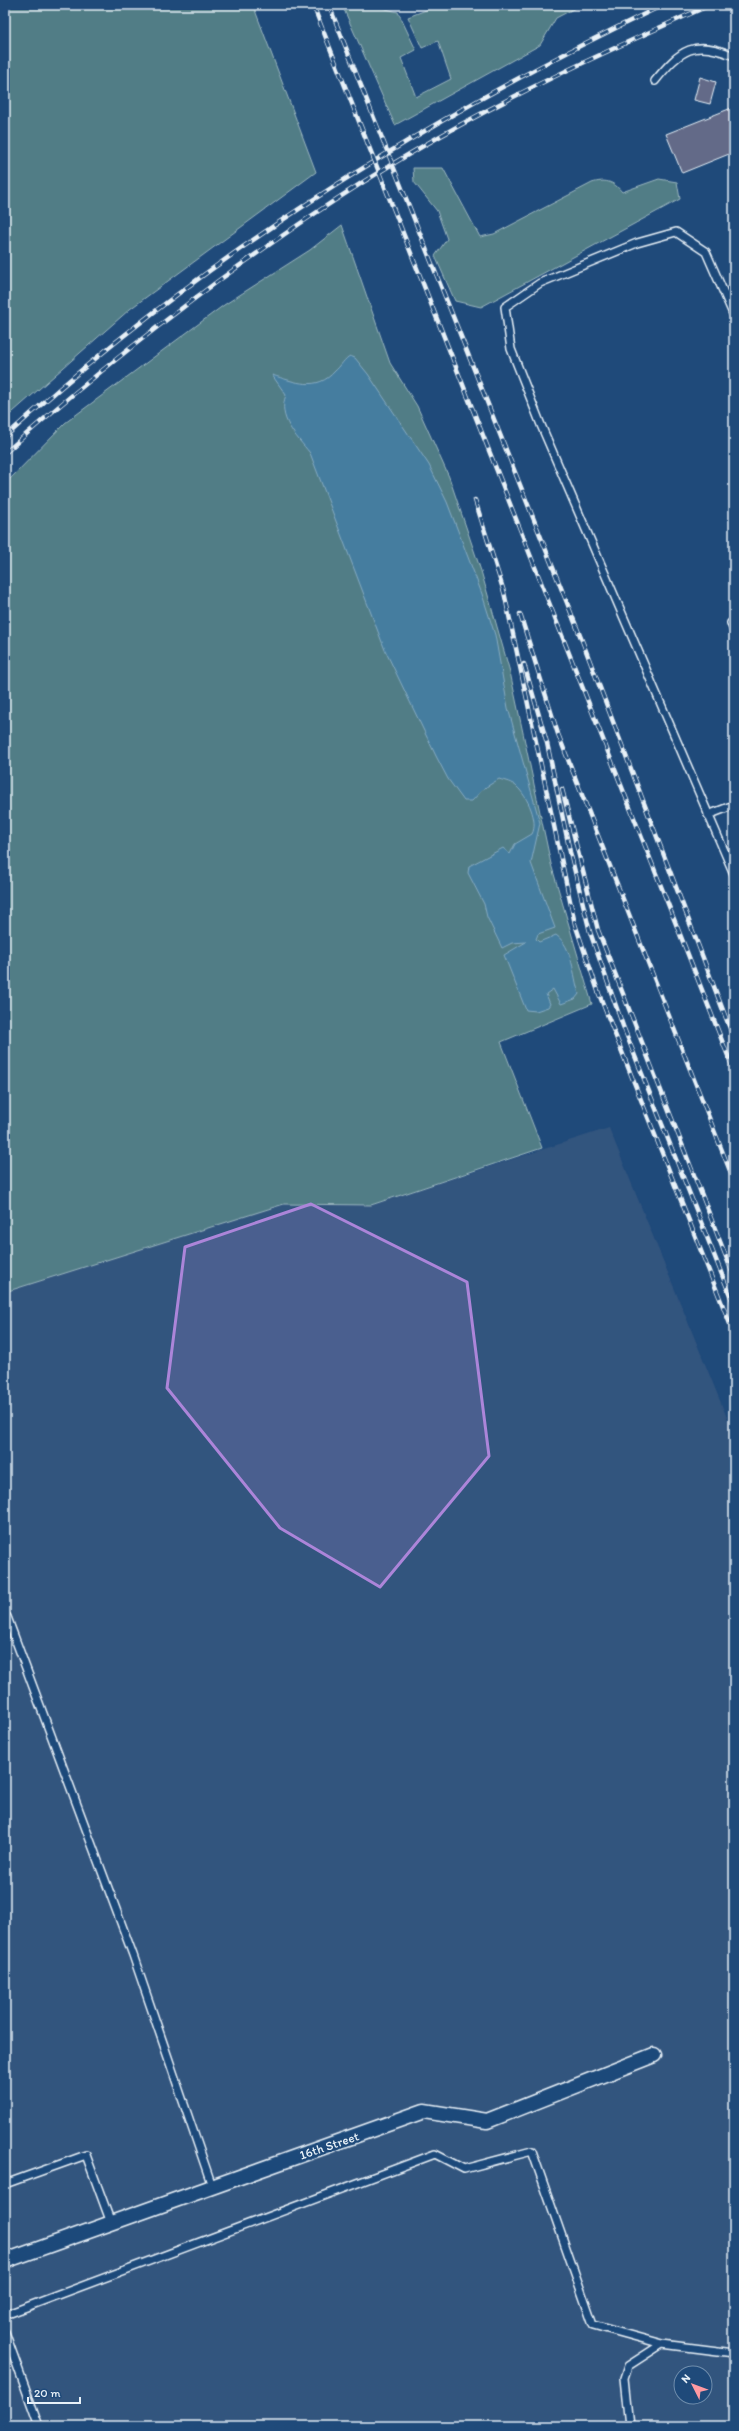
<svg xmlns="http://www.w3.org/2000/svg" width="739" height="2431" viewBox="0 0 739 2431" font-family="Itim,sans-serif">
<rect width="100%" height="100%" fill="#1f4a7a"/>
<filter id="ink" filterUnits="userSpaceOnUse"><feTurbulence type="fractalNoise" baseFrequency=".025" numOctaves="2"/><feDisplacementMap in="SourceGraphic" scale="8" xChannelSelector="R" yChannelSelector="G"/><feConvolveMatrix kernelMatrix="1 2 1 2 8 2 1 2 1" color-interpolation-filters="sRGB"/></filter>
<g filter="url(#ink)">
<path fill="#33547e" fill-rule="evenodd" d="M609 1128 734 1435V2426H5V1292L284 1204 371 1205ZM681 2373H705V2397H681Z"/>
<path fill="#517d86" stroke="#9cb7bf" d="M5 5H253L316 172 130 309 5 419Z
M342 5H382L386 9 398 12 416 50 401 58 416 97 451 79 438 41 422 48 408 17 439 5H581L556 18 540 45 395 125Z
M413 168H443L480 237 494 234 592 183C605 179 613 181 622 192L659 179 677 182 680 199 481 307 455 301 435 256 447 239 437 211 414 182Z
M342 225 390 363 417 406 449 477 481 571 510 672 551 864 592 1004 501 1042 542 1148 371 1205 284 1204 5 1292V484L65 423 224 305 310 250Z"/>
<path fill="#447d9f" stroke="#86abc3" d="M350 356 355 358 368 374 429 465 447 502 482 594 495 635 508 708 540 823 531 863 555 928 538 934 536 939 539 942 556 935C573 947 573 976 579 994L575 999 561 1004 553 989 546 994 550 1004 548 1007 536 1011 526 1010 504 955 526 942 512 943 502 948 487 917 484 904 468 873 469 866 503 848 510 854 515 844 532 834C539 821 527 796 517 787 512 782 505 781 499 779L483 789 472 801H464L448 779 436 756 385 650 310 453C296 436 277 418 286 395L272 375C295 382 317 392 335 371 340 367 345 358 350 356Z"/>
<path fill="#636b88" stroke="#e8f1f8" d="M700 77 716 82 710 104 694 100Z
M734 107V152L682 173 666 134Z"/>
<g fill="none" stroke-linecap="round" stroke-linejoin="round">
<defs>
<path id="service" d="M655 81C681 49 694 39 734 56
M734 316 706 252 676 232 637 243 540 283 505 307 511 349 541 425 734 874
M734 621 731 623 734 631
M708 815 734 805
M5 1617H7L133 1955 212 2186
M5 2184 86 2155 111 2223
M5 2315 435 2154 464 2169 532 2151 593 2325 662 2344 734 2353
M5 2332 39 2426
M629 2426 624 2378 628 2366 662 2344"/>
<path id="minor" d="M5 2261 424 2111 487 2121 654 2055"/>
</defs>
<use href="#service" stroke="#e8f1f8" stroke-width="10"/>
<use href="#minor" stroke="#e8f1f8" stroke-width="17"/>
<use href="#service" stroke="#1f4a7a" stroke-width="7"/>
<use href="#minor" stroke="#1f4a7a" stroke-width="14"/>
<defs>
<path id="rail" d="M313 5 734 1071
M329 5 583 643 734 1039
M5 437C199 259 426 118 663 5
M5 453C73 392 144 336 218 281 281 236 344 192 411 153 507 96 609 50 710 5
M475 500 504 592 575 924 599 994 734 1334
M520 614 558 734 734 1181
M524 664 547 743 570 852 590 932 623 1026 734 1305
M562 789 598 930 734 1277"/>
</defs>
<use href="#rail" stroke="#e8f1f8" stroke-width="4.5"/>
<use href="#rail" stroke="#1f4a7a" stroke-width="3" stroke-dasharray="9" stroke-linecap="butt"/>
</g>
</g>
<path fill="#ac85d9" fill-opacity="0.2" stroke="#ac85d9" stroke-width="3" stroke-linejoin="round" d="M311 1204 467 1282 489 1456 380 1587 280 1528 167 1388 185 1247Z"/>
<g text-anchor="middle" stroke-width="4" stroke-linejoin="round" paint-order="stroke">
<g font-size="13" fill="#e8f1f8" stroke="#1f4a7a">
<text transform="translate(329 2145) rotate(-19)" y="5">16th Street</text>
</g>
</g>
<rect width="739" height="2431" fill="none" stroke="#1f4a7a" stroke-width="20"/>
<rect x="10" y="10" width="719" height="2411" fill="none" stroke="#e8f1f8" stroke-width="1.5" filter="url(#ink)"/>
<g transform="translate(693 2385) rotate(312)"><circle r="19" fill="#1f4a7a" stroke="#6f8dac"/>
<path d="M0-3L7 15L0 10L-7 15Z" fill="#ff9aa2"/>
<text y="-6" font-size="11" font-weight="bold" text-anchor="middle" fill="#e8f1f8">N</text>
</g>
<path d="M28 2397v6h52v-6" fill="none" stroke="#e8f1f8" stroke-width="2"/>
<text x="34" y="2397" font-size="12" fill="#e8f1f8" stroke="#1f4a7a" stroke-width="3" paint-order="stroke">20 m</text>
</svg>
